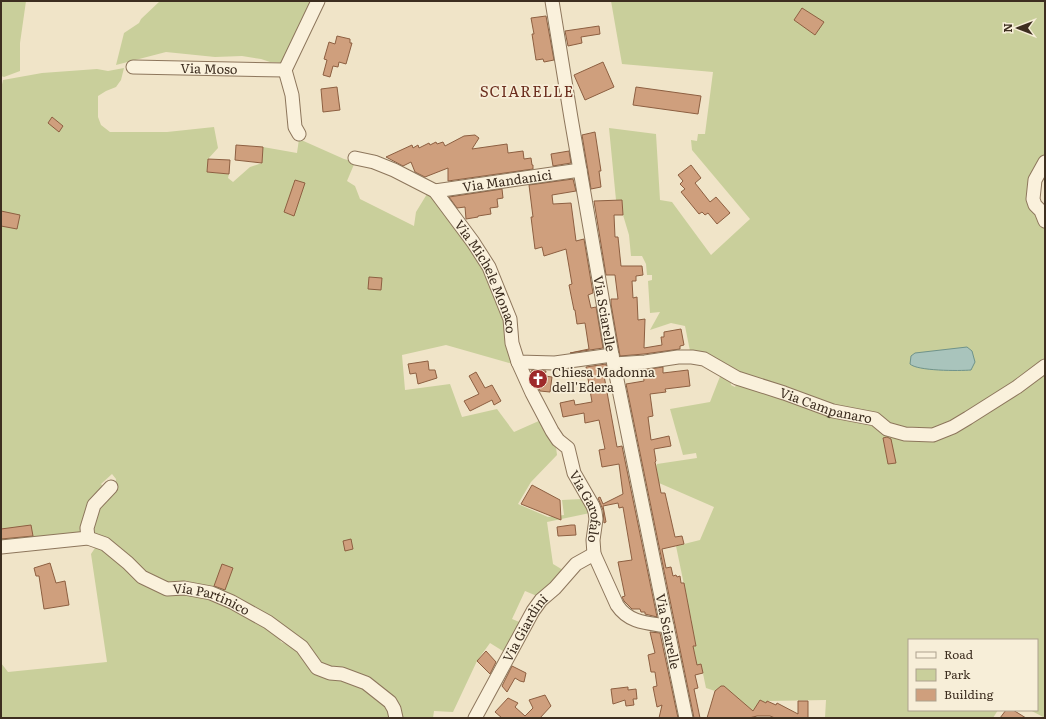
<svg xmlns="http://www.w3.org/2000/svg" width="1046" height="719" viewBox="0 0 1046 719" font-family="Literata,serif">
<rect width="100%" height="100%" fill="#f0e4c8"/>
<path fill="#c9cf9b" d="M1 1H26L20 43V71L4 77 1 76Z
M160 1H315L285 63 270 62 261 59 242 56 215 57 166 52 116 65 124 33 139 23 141 19Z
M611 1H1045V158L1032 177 1038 211 1045 228V361L939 431H907L833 408 738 375 690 351 685 326 671 323 650 330 660 312 650 313 648 281 652 280V275H647L646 264 642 256H631L629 235 623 215 622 200H616L609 128 656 134 660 200 672 202 711 255 750 219 692 150 691 140 697 141 698 134H705L713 72 622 64Z
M124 68 121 80 116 87 106 91 98 96V117L101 125 110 132H167L214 127 218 148 208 159 207 172 229 174 228 178 233 182 250 167 262 163 263 147 297 153 299 139 344 159 355 162 347 181 355 186 360 199 414 226 416 212 427 194 434 195 487 268 508 319 513 364 446 345 402 355 405 390 450 384 462 417 497 409 514 432 541 420 555 439 557 455 531 482 518 504 548 517 564 515 562 500 582 499 590 513 547 522 553 564 563 570 537 596 525 591 512 619 522 623 506 653 490 643 477 661 453 712 434 711 433 718H399L398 709 329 669 271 620 171 586 146 576 93 533 91 529 100 506 115 488 116 479 112 474 101 484 105 489 91 504 78 536 1 542V89L3 80 42 73 97 69 108 71Z
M1045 370V718L1030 710H1037V640H909V710H998L993 718H825L826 700 767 701 755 713 721 686 715 691 706 688 701 664 689 667V660L696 658 692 646 696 645 693 631 687 632 692 622 690 614 683 615 688 604 676 546 700 540 714 507 659 483 656 466 657 464 697 458 696 453 683 455 670 409 710 402 721 374 730 377 731 385 735 387 739 380 933 437Z
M103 547 177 594 210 596 276 631 281 642 286 644 293 645 341 677 381 698 393 718H1V663L8 672 107 662 91 554 95 548Z"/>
<path fill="#a9c4bc" stroke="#6f938a" d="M967 347 972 351 975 362 971 370C959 371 917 371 910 364L911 356 915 353Z"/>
<path fill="#cf9f7d" stroke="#8d5f41" d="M802 8 824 22 815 35 794 20Z
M546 16 554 60 544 62 543 59 536 60 532 34H534L531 18Z
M599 26 600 34 581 37 582 43 568 46 565 31Z
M337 36 350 39V43H352L346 64 339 62 338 67 333 66 330 77 323 75 327 60 324 59 329 42 335 44Z
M603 62 614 87 585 100 574 75Z
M337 87 340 110 323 112 321 89Z
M636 87 701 96 698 114 633 105Z
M52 117 63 126 59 132 48 123Z
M595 132 601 171H599L601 187 591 189 582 135Z
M475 135 479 138 472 149 507 144 508 153 523 151 524 159 531 158 532 165H533V169L448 181V168L425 177 415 172 411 162 403 166 386 157 412 145 413 148 418 145 419 148 429 143 430 145 436 142 437 144 443 142 445 146 464 136Z
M236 145 263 147 262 163 235 160Z
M569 151 571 163 553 166 551 154Z
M208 159 230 160 229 174 207 172Z
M691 165 701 178 695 183 710 202 716 197 730 213 717 224 708 213 705 215 702 212 699 214 681 192 685 189 680 184 683 181 678 175Z
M573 179 576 191 552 195 553 204 571 203 576 241 584 239 593 293 588 295 591 308 596 307 603 348 570 353 589 349 585 323 577 324 575 310H574L569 285 572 284 566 249 544 256 542 247 535 249 531 217H533L529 185Z
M295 180 305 183 294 216 284 212Z
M502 189 503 198 497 199 498 207 490 208 491 214 478 216V217L466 219 465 207 457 208 449 197Z
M622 200 623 215H614L615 237H618L621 266H642L643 275 636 276V281H632L633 298 637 297 638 320 645 319 644 348 662 345 661 337H664V332L681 329 684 345 680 346V349L644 354 620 356 611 304V299H618L615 275H606L594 201Z
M1 211 20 215 17 229 1 226Z
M369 277 382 278 381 290 368 289Z
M428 361 429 370H435L437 378 418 384 416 373 410 374 408 364Z
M606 364 607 369 603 370 617 447 622 446 657 617 645 614V612H641L640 609H632L624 601 622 597 625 596 618 562 632 560 623 507 619 508 618 503 603 506 606 522 604 523 603 510 598 498 600 497 603 504 623 494 619 464 602 467 599 450 605 449 599 420 585 423 584 413 563 417 560 403 574 400 575 405 592 402 586 367Z
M663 367V373L688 370 690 386 665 389 666 392 650 394 653 416 648 417 651 440 669 436 671 446 654 449 656 461 655 462 661 493H665L675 537 682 536 684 544 662 549 666 568 671 567 673 576 676 575 677 577 680 576 681 583H684L696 646H693L697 665 701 664 703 673 695 675 698 688 694 689 700 718H694L626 384 644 381 643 370Z
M532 370 546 371 545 376 552 377 550 392 540 391 531 372Z
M476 372 485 388 492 385 501 401 494 405 492 400 470 411 464 401 479 394 469 376Z
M887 437 891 439 896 463 888 464 883 438Z
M532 485 560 500 561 520 521 504Z
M31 525 33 536 1 539V529Z
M571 525H575L576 535 558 536 557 527Z
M351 539 353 549 345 551 343 541Z
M50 563 56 583 65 581 69 605 44 609 39 576H36L34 568Z
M222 564 233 568 225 590 214 586Z
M650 632 660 633 678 718H659L662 705 657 707 653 687 657 686 655 672H651L648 655 655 653Z
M486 651 496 662 490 674 477 661Z
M512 666 526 673 524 682 520 681 515 678 507 692 502 686Z
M721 686H724L753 711 760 700 766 703 767 701 776 705 777 703 798 714V701H808V718H775L770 716H757L749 718H707L715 691Z
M628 687V690L636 689 637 699H633L634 705 626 706 625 700 613 704 611 689Z
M545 695 551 706 540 718H502L495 712 508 698 518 703 515 707 525 716 533 708 529 700Z
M1006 710H1013L1026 718H1000Z"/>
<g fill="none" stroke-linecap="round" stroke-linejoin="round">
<defs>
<g id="minor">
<path id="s1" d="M552 1 571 118 612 355 667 626 686 718"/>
<path id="s2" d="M133 67 285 70"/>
<path d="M299 134 295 127 292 95 285 70 318 1"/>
<path id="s3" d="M355 158 374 162 394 170 435 191 473 242 489 267 510 319 512 343 518 362 555 363 612 355"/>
<path d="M1045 162 1035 180 1033 199 1035 205 1041 211 1045 221"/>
<path id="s4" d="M435 191 580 170"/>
<path id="s5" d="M518 362 532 393 552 431 558 440 568 448 574 473 593 506 595 512 596 519 593 540 594 554 617 605C629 623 647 623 667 626"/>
<path id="s6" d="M614 364 645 362 678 357H692L704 359 737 378 784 393 833 411 875 419 887 429 905 434 933 435 953 427 968 418 1017 387 1045 366"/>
<path d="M88 538 87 528 94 505 111 487"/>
<path id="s7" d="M1 547 88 538 105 544 128 563 142 577 167 589 184 588 211 593 232 602 268 622 302 647 317 668 330 673 342 674 366 683 390 702 394 709 396 718"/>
<path id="s8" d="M475 718 533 611 541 600 555 588 576 564 594 554"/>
</g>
</defs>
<use href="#minor" stroke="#8d765c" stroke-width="15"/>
<use href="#minor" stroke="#faf1dc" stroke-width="13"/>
</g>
<defs>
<symbol id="church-disc" viewBox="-11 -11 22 22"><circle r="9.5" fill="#9e2a2b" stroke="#f7eed8"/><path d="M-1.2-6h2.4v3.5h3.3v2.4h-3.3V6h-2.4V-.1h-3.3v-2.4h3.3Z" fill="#fff"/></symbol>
</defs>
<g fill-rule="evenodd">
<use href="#church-disc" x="527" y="368" width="22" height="22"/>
</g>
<g text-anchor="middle" stroke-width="3.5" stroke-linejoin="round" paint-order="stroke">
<g font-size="13" fill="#3d2e20" stroke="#f7eed8">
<text dy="5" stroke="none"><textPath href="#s2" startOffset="76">Via Moso</textPath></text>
<text dy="5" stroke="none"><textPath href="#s4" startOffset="73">Via Mandanici</textPath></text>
<text dy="5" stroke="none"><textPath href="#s3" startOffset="188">Via Michele Monaco</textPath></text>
<text dy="5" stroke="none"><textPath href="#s1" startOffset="317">Via Sciarelle</textPath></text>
<text dy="5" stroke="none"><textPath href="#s6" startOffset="222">Via Campanaro</textPath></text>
<text dy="5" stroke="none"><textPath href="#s5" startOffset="163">Via Garofalo</textPath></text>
<text dy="5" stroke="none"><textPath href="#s7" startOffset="229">Via Partinico</textPath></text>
<text dy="5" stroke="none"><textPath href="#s8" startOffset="103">Via Giardini</textPath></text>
<text dy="5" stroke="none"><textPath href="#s1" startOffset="641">Via Sciarelle</textPath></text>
</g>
<g font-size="13" fill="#3d2e20" stroke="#f7eed8" text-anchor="start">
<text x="552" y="377">Chiesa Madonna<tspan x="552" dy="15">dell'Edera</tspan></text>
</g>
<g font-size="15" letter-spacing="1" fill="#6b2e1e" stroke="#f7eed8">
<text x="527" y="97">SCIARELLE</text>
</g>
</g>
<rect width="1046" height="719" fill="none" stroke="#3d2e20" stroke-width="4"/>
<rect x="908" y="639" width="130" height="72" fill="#f7eed8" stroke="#ada18e"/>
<rect x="916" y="652" width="20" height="6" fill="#faf1dc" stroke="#ada18e"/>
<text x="944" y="659" font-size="12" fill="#3d2e20">Road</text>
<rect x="916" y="669" width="20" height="12" fill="#c9cf9b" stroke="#ada18e"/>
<text x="944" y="679" font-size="12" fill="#3d2e20">Park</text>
<rect x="916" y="689" width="20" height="12" fill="#cf9f7d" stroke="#ada18e"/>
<text x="944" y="699" font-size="12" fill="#3d2e20">Building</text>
<g transform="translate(1018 28) rotate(270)" stroke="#f7eed8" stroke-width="3" paint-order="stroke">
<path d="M0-3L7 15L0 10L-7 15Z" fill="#3d2e20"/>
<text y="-6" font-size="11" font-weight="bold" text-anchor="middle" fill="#3d2e20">N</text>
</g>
</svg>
